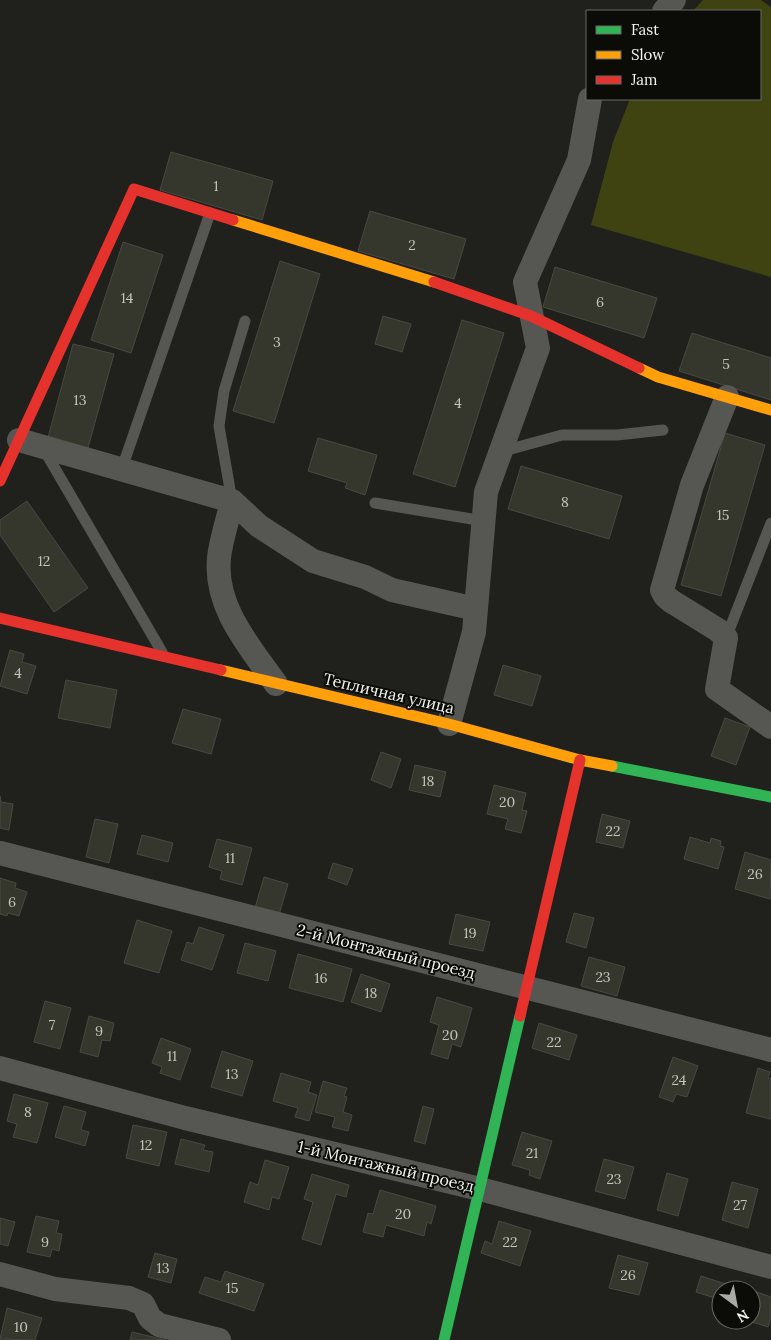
<svg xmlns="http://www.w3.org/2000/svg" width="771" height="1340" viewBox="0 0 771 1340" font-family="Lora,serif">
<rect width="100%" height="100%" fill="#20201c"/>
<path fill="#3f4312" d="M703 0H761L771 7V277L591 225 613 142 630 99H760V11H693Z"/>
<path fill="#36372c" stroke="#484844" d="M171 152 273 181 262 220 160 190Z
M370 211 466 239 454 279 358 251Z
M123 242 163 255 131 353 91 340Z
M280 261 320 274 274 423 233 411Z
M555 267 657 298 644 338 543 307Z
M383 316 411 324 402 352 375 344Z
M462 320 504 333 455 487 413 474Z
M692 333 771 358V400L679 371Z
M73 344 114 354 86 455 46 445Z
M725 433 765 445 721 596 681 585Z
M318 438 377 455 365 495 345 488 347 483 308 471Z
M521 466 622 496 609 539 508 509Z
M27 501 88 588 54 612 0 535V520Z
M10 650 24 654 22 662 36 666 27 694 0 686Z
M503 665 541 676 532 706 494 695Z
M66 680 117 690 110 728 58 718Z
M183 709 221 719 211 754 172 743Z
M725 718 750 727 736 765 711 756Z
M381 752 401 759 391 788 371 780Z
M415 765 446 772 440 797 409 790Z
M494 785 526 793 522 810 527 811 521 833 505 829 508 819 487 814Z
M0 796 1 802 13 804 9 830 0 828Z
M602 814 630 821 623 848 596 842Z
M95 819 118 824 109 863 86 857Z
M142 835 173 843 168 862 137 854Z
M690 837 710 843 711 838 721 841 720 846 724 847 718 869 684 859Z
M217 839 252 848 242 885 220 879 222 871 209 867Z
M745 852 771 860 770 899 735 889Z
M333 863 353 869 347 885 328 878Z
M264 877 288 884 279 915 255 908Z
M0 878 16 883 15 888 27 892 19 916 8 913 7 916 0 914Z
M574 913 594 918 586 948 566 942Z
M456 914 490 922 483 951 449 944Z
M137 920 172 931 159 973 124 963Z
M199 927 224 935 212 970 181 960 187 942 193 944Z
M245 943 276 951 268 981 237 973Z
M298 954 352 969 343 1002 289 988Z
M589 957 625 967 617 996 581 986Z
M361 974 390 984 381 1012 351 1002Z
M437 997 472 1008 461 1047 452 1044 448 1059 431 1054 439 1025 430 1022Z
M45 1001 71 1008 60 1049 34 1042Z
M89 1016 114 1023 110 1041 102 1040 98 1057 80 1052Z
M539 1023 577 1035 569 1060 532 1048Z
M161 1038 191 1049 180 1080 160 1073 162 1067 152 1063Z
M222 1051 253 1061 242 1096 211 1087Z
M673 1057 698 1066 687 1097 676 1094 673 1102 659 1097Z
M758 1068 770 1072 768 1078 771 1079V1119L746 1113Z
M281 1073 311 1082 308 1092 317 1095 309 1121 295 1117 298 1108 273 1101Z
M323 1081 347 1088 344 1096 347 1097 343 1112 352 1115 348 1131 332 1127 335 1117 315 1112Z
M14 1094 48 1103 37 1143 13 1137 17 1124 7 1121Z
M64 1106 86 1112 81 1130 89 1132 85 1146 55 1137Z
M423 1106 434 1109 425 1144 414 1141Z
M133 1125 167 1132 159 1166 126 1158Z
M522 1132 552 1141 540 1179 529 1175 530 1170 512 1165Z
M181 1139 205 1145 203 1150 213 1152 209 1172 175 1164Z
M604 1159 634 1167 625 1199 595 1191Z
M265 1160 289 1167 279 1199 272 1197 269 1210 244 1202 250 1182 258 1185Z
M667 1173 688 1179 678 1216 657 1210Z
M312 1174 349 1185 346 1197 336 1194 321 1245 302 1239 313 1202 304 1199Z
M732 1182 758 1189 748 1228 722 1220Z
M380 1190 436 1206 431 1224 427 1222 424 1236 386 1225 383 1237 363 1232 368 1213 373 1214Z
M36 1216 59 1221 56 1233 62 1234 59 1251 52 1249 50 1257 27 1252Z
M0 1218 15 1222 8 1246 0 1244Z
M499 1221 531 1231 520 1266 481 1253 485 1241 492 1244Z
M155 1253 177 1259 171 1283 148 1277Z
M618 1255 648 1263 639 1295 609 1288Z
M225 1271 264 1284 254 1311 199 1293 205 1277 221 1282Z
M701 1276 735 1287 734 1290H721V1300L696 1292Z
M751 1290 771 1297V1317L768 1327 746 1320H751Z
M7 1308 42 1318 35 1340 0 1339Z
M132 1332 166 1340H130Z"/>
<g fill="none" stroke-linecap="round" stroke-linejoin="round">
<path stroke="#565653" stroke-width="11" d="M43 448 162 652
M500 452 562 435H617L663 430
M121 471 210 213
M232 501 219 426 224 391 245 321
M375 503 484 521
M726 638 771 523"/>
<path stroke="#565653" stroke-width="24" d="M664 11 674 0
M727 397 692 485 662 590 665 596 671 601 718 630 726 638 717 689 771 727
M19 440 232 501 259 526 313 561 365 577 392 590 476 609
M232 501C228 520 221 539 219 558 214 607 250 647 276 684
M449 724 474 632 486 492 538 348 525 282 579 160 590 99
M0 853 771 1050
M0 1068 185 1118 480 1189 771 1267
M0 1274 55 1289 129 1298 143 1304 150 1318 159 1325 219 1340"/>
<path stroke="#30b455" stroke-width="11" d="M612 766 771 797
M444 1340 520 1016"/>
<path stroke="#ff9f0a" stroke-width="11" d="M233 220 434 282
M639 368 658 377 771 410
M221 670 449 724 580 760 612 766"/>
<path stroke="#e5322d" stroke-width="11" d="M434 282 531 316 639 368
M0 481 134 189 233 220
M0 618 221 670
M520 1016 580 760"/>
</g>
<g text-anchor="middle" stroke-width="4" stroke-linejoin="round" paint-order="stroke">
<g font-size="14" fill="#c4c5be">
<text x="216" y="191">1</text>
<text x="412" y="250">2</text>
<text x="127" y="303">14</text>
<text x="600" y="307">6</text>
<text x="277" y="347">3</text>
<text x="726" y="369">5</text>
<text x="80" y="405">13</text>
<text x="458" y="408">4</text>
<text x="565" y="507">8</text>
<text x="723" y="520">15</text>
<text x="44" y="566">12</text>
<text x="18" y="678">4</text>
<text x="428" y="786">18</text>
<text x="507" y="807">20</text>
<text x="613" y="836">22</text>
<text x="230" y="863">11</text>
<text x="755" y="879">26</text>
<text x="12" y="907">6</text>
<text x="470" y="938">19</text>
<text x="603" y="982">23</text>
<text x="321" y="983">16</text>
<text x="371" y="998">18</text>
<text x="52" y="1030">7</text>
<text x="99" y="1036">9</text>
<text x="450" y="1040">20</text>
<text x="554" y="1047">22</text>
<text x="172" y="1061">11</text>
<text x="232" y="1079">13</text>
<text x="679" y="1085">24</text>
<text x="28" y="1117">8</text>
<text x="146" y="1150">12</text>
<text x="532" y="1158">21</text>
<text x="614" y="1184">23</text>
<text x="740" y="1210">27</text>
<text x="403" y="1219">20</text>
<text x="45" y="1247">9</text>
<text x="510" y="1247">22</text>
<text x="163" y="1273">13</text>
<text x="628" y="1280">26</text>
<text x="232" y="1293">15</text>
<text x="21" y="1332">10</text>
</g>
<g font-size="16" fill="#f3f4ee" stroke="#0b0b08">
<text transform="translate(389 693) rotate(13)" y="6">Тепличная улица</text>
<text transform="translate(386 951) rotate(14)" y="6">2-й Монтажный проезд</text>
<text transform="translate(386 1166) rotate(13)" y="6">1-й Монтажный проезд</text>
</g>
</g>
<rect x="586" y="10" width="175" height="90" fill="#0b0b08" stroke="#686864"/>
<rect x="596" y="26" width="25" height="8" fill="#30b455" stroke="#686864"/>
<text x="631" y="35" font-size="15" fill="#f3f4ee">Fast</text>
<rect x="596" y="51" width="25" height="8" fill="#ff9f0a" stroke="#686864"/>
<text x="631" y="60" font-size="15" fill="#f3f4ee">Slow</text>
<rect x="596" y="76" width="25" height="8" fill="#e5322d" stroke="#686864"/>
<text x="631" y="85" font-size="15" fill="#f3f4ee">Jam</text>
<g transform="translate(736 1305) rotate(148)"><circle r="24" fill="#0b0b08" stroke="#686864"/>
<path d="M0-4L9 19L0 12L-9 19Z" fill="#a9aaa4"/>
<text y="-8" font-size="14" font-weight="bold" text-anchor="middle" fill="#f3f4ee">N</text>
</g>
</svg>
